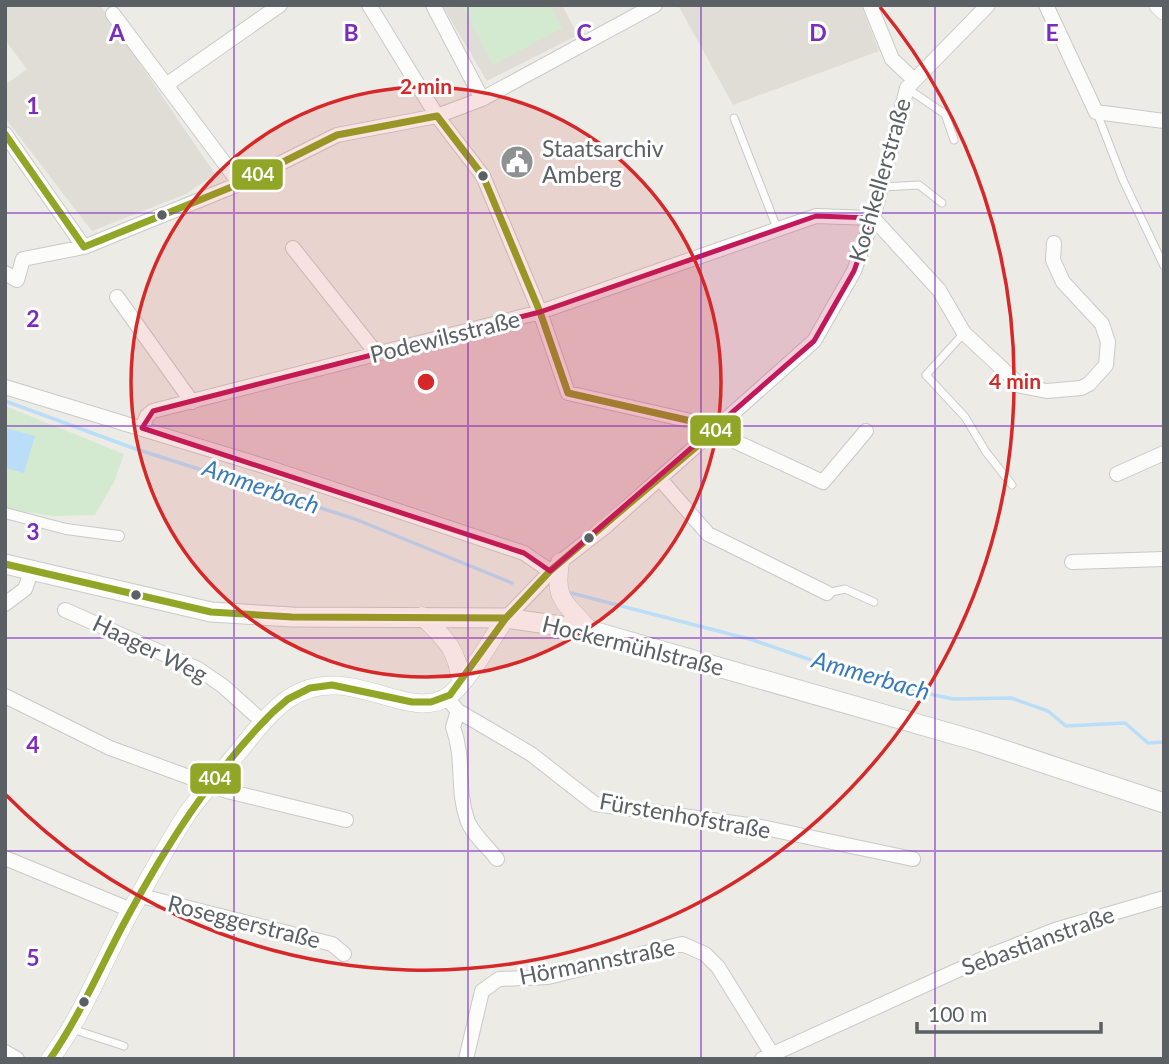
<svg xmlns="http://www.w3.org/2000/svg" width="1169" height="1064" viewBox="0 0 1169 1064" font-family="Lato,sans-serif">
<rect width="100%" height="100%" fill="#ecebe6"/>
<path fill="#dfddd6" d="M5 5H100L215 174 186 194 92 231 5 118V85L27 69 5 40Z
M442 5H562L578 35 487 81Z
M678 5H861L879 51 733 105Z"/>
<path fill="#d3ead0" d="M461 5H550L562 28 493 65Z
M5 406 124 454 114 482 95 515 54 516 5 509Z"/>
<path fill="#badef8" d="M5 428 35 436 24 473 5 468Z"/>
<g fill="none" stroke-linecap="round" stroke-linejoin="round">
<path stroke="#badef8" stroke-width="3.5" d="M5 401 133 448 355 519 512 583
M571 593 753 640 875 682 953 699 1011 698 1048 711 1066 726 1125 723 1148 743 1164 742"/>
<defs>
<path id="service" d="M908 89 945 114 954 140
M1097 113 1123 180 1164 266
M734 118 777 228
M882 187 919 185 942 203
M964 333 926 375 965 417 986 452 1012 485
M827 593 845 589 874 602
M72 1029 124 1046"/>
<path id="pedestrian" d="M5 513 66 529 119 536"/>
<path id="minor" d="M369 5 437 116 483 176 540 312 568 393 691 421 823 482 866 431
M433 5 482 99
M870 5 892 59 913 79
M1046 5 1096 112 1164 121
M113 14 240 184
M166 85 280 5
M5 134 84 247
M873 218 939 290 964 333 1021 386 1047 391 1081 388 1089 384 1106 365 1108 342 1102 324 1063 282 1053 260 1054 243
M293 248 377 354
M5 273 17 280 23 259 84 247 239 184 337 135 437 116 482 99 655 5
M117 297 192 402
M5 387 267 467 524 553 550 571
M142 428 147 416 153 411 540 312 816 216 873 218
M1117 474 1164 453
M660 479 708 534 827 593
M1072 562 1164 559
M5 604 25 589 31 572
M65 610 198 669 223 686 263 722
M506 618 560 562 605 527 814 341 854 271 873 218 907 88 988 5
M5 696 110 748 227 791 346 820
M446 697 458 711 531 754 595 804 756 826 913 859
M458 711 453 727C465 760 456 787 467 819 471 833 488 847 497 859
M5 858 131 910
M141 896 332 944 344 954
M5 1052 17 1059
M466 1059 482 991 499 979 548 977 682 944 705 954 718 967 772 1054
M762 1059 991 955 1055 930 1164 898"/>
<path id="tertiary" d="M1158 5 1164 11
M560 562C554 602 565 601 589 630
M422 616C445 639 457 648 461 682
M50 1059C85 1013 103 960 131 910 149 879 167 845 187 814 201 794 219 776 234 757 251 737 267 714 288 699 348 658 409 726 450 695 470 679 491 639 506 618"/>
<path id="secondary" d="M5 564 211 612 292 617 506 618 589 630 977 741 1164 803"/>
</defs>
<use href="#service" stroke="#c9c9c9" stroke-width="9"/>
<use href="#pedestrian" stroke="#c9c9c9" stroke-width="12"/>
<use href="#minor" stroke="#c9c9c9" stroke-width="16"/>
<use href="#tertiary" stroke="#c9c9c9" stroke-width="19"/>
<use href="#secondary" stroke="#c9caca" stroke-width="21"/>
<use href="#service" stroke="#fcfcfb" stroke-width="7"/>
<use href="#pedestrian" stroke="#fcfcfb" stroke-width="10"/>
<use href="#minor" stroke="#fcfcfb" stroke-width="14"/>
<use href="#tertiary" stroke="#fcfcfb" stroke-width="18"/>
<use href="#secondary" stroke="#fcfcfb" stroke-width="19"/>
<defs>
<path id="bus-1" d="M5 134 84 247 239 184 337 135 437 116 483 176 540 312 568 393 691 421 716 430 550 571 506 618 450 695 431 702H412L332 685 310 688 288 699 273 712C210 775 164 849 122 927 99 971 79 1017 50 1059
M5 564 211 612 292 617 506 618"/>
</defs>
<use href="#bus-1" stroke="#fff" stroke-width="12"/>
<use href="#bus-1" stroke="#91a627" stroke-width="7"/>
</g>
<path fill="#c2185b" fill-opacity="0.2" stroke="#c2185b" stroke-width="5" stroke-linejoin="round" d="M816 216 873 218 854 271 814 341 550 571 524 553 142 428 153 411 540 312Z"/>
<path fill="none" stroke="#7b2cbf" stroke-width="2" stroke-opacity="0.55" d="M234 5V1059M468 5V1059M701 5V1059M935 5V1059M5 213H1164M5 426H1164M5 638H1164M5 851H1164"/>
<circle cx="426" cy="382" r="295" fill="#d62828" fill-opacity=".12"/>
<g fill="none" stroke="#d62828" stroke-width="3.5">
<circle cx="426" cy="382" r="295"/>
<path d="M880 7A589 589 0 0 1 6 795"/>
</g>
<defs>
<symbol id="civic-disc" viewBox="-11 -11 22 22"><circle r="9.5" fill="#8e9192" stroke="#fff"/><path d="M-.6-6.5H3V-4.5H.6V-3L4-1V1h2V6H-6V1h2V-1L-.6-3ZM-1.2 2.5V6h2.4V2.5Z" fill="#fff"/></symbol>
</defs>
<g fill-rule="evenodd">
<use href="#civic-disc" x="498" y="143" width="38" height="38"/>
</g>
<g fill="#5b6065" stroke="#fff" stroke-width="2.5">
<circle cx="483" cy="176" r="6"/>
<circle cx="162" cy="215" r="6"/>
<circle cx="589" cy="538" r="6"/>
<circle cx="136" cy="595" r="6"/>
<circle cx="84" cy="1002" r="6"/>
</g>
<g text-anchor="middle" stroke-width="6" stroke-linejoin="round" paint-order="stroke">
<g font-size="23" fill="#5b6065" stroke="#fff" text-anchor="start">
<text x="542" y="157">Staatsarchiv<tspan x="542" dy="26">Amberg</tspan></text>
</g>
<g font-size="23" fill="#5b6065" stroke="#fff">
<text transform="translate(880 180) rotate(-74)" y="8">Kochkellerstraße</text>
<text transform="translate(445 337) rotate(-14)" y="8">Podewilsstraße</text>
<text transform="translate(633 646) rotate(14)" y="8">Hockermühlstraße</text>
<text transform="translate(150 649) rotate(26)" y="8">Haager Weg</text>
<text transform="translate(685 816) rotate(10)" y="8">Fürstenhofstraße</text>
<text transform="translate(244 922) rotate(14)" y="8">Roseggerstraße</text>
<text transform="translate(1038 941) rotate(-20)" y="8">Sebastianstraße</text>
<text transform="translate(597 962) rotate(-11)" y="8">Hörmannstraße</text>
</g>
<g font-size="24" font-style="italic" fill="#387aba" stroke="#fff">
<text transform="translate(261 487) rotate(19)" y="8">Ammerbach</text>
<text transform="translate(871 676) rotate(16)" y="8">Ammerbach</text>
</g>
</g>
<g font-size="23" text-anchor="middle" font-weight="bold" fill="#7b2cbf" stroke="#fff" stroke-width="6" stroke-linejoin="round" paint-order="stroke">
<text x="117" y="41">A</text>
<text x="351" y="41">B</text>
<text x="584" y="41">C</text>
<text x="818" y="41">D</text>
<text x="1052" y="41">E</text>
<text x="33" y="114">1</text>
<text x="33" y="327">2</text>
<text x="33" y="540">3</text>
<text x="33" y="753">4</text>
<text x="33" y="966">5</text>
</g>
<circle cx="426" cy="382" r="10" fill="#d62828" stroke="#fff" stroke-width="3.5"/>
<g font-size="21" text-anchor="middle" font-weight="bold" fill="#d62828" stroke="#fff" stroke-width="6" stroke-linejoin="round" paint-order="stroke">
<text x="426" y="94">2 min</text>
<text x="1015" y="389">4 min</text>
</g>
<g stroke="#fff" stroke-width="2.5">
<rect x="231" y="158" width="53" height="33" rx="7" fill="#91a627"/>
<rect x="689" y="414" width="53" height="33" rx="7" fill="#91a627"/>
<rect x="189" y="762" width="53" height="33" rx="7" fill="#91a627"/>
</g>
<g font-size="19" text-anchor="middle" font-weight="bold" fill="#fff">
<text x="258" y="181">404</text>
<text x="716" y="437">404</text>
<text x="215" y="785">404</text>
</g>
<rect width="1169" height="1064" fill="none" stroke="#5b6065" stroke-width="14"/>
<path d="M917 1022v10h184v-10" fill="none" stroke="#5b6065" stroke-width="3.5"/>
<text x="928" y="1022" font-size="21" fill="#5b6065" stroke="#ffffff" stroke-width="5" paint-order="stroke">100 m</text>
</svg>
